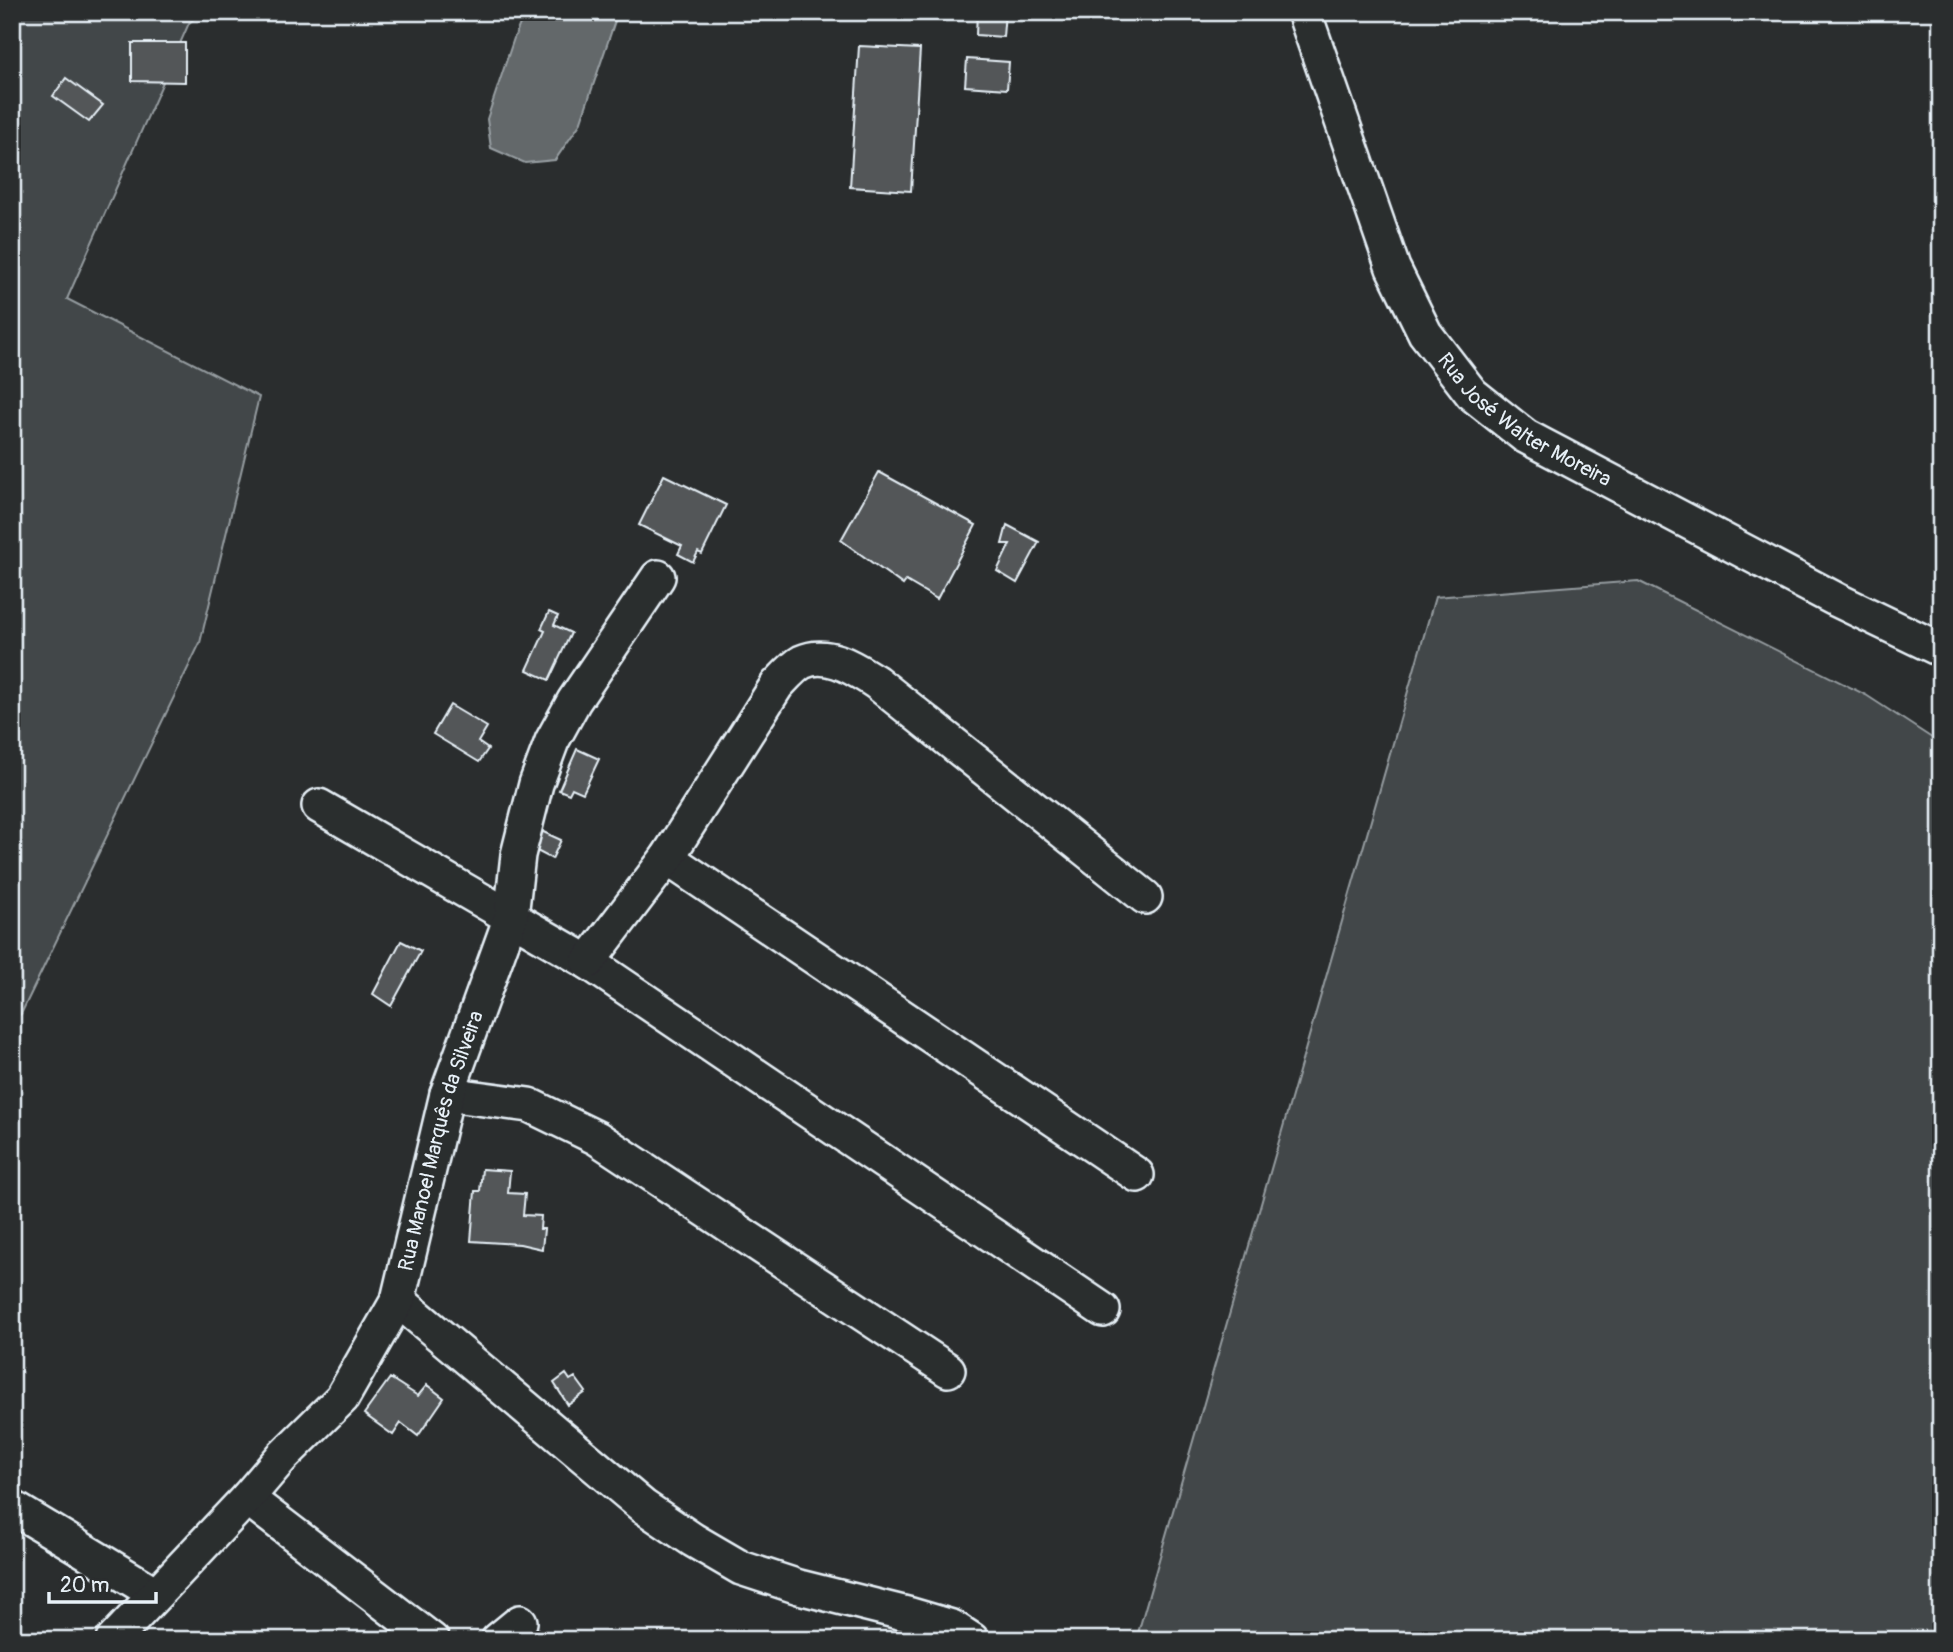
<svg xmlns="http://www.w3.org/2000/svg" width="1953" height="1652" viewBox="0 0 1953 1652" font-family="Pangolin,sans-serif">
<rect width="100%" height="100%" fill="#2a2d2e"/>
<filter id="ink" filterUnits="userSpaceOnUse"><feTurbulence type="fractalNoise" baseFrequency=".0143" numOctaves="2"/><feDisplacementMap in="SourceGraphic" scale="14" xChannelSelector="R" yChannelSelector="G"/><feConvolveMatrix kernelMatrix="1 2 1 2 8 2 1 2 1" color-interpolation-filters="sRGB"/></filter>
<g filter="url(#ink)">
<path fill="#424648" stroke="#959ca0" stroke-width="2" d="M12 12H202L189 23 67 299 259 397 200 643 21 1014 12 1020Z
M1638 581 1866 695 1941 744V1640H1136L1435 597Z"/>
<path fill="#63686b" stroke="#989fa3" stroke-width="2" d="M525 12H618L580 124 555 160 525 163 491 148 487 119 514 38Z"/>
<path fill="#535759" stroke="#e8f1f8" stroke-width="2" d="M977 12H1005L1003 37 976 35Z
M132 43H185V82L132 81Z
M859 46 920 49 911 191 850 187Z
M967 59 1009 62 1007 89 965 86Z
M66 78 103 105 89 122 53 96Z
M879 472 976 525 937 599 906 581 903 585 841 540Z
M664 475 726 505 702 554 698 552 693 562 678 554 682 546 639 525Z
M1007 525 1039 542 1017 583 997 571 1010 544H1002Z
M549 612 558 616 554 625 571 633 549 680 527 670 545 631 541 629Z
M450 705 487 727 478 742 488 749 479 762 433 734Z
M577 749 599 759 583 793 572 788 569 794 559 790Z
M539 830 561 840 552 859 531 848Z
M401 941 421 951 391 1006 373 994Z
M482 1169 510 1171 508 1193 525 1194 523 1215 541 1216 540 1229H544L542 1249 520 1244 471 1241 475 1191H480Z
M566 1374 570 1380 575 1377 586 1392 568 1405 554 1383Z
M390 1378 418 1396 427 1385 444 1398 418 1436 401 1423 393 1435 364 1414Z"/>
<g fill="none" stroke-linecap="round" stroke-linejoin="round">
<defs>
<g id="street">
<path id="s1" d="M1304 12 1393 268 1425 333 1472 394 1525 436 1837 600 1941 650"/>
<path d="M319 806 588 962 1103 1310"/>
<path d="M667 858 1137 1175"/>
<path d="M588 962 667 858 777 685C784 678 793 667 802 662 828 650 855 669 876 682L1145 897"/>
<path d="M447 1094 529 1105 597 1138 948 1370"/>
<path d="M398 1300 644 1507 693 1540 741 1568 799 1587 911 1615 952 1627 972 1640"/>
<path d="M247 1498 432 1640"/>
<path d="M12 1507 156 1594"/>
<path id="s2" d="M113 1640 247 1498 282 1457 342 1398 398 1300 447 1094 511 917 518 855 536 784 552 741 574 701 658 577"/>
<path d="M498 1640 520 1622"/>
</g>
</defs>
<use href="#street" stroke="#e8f1f8" stroke-width="38"/>
<use href="#street" stroke="#2a2d2e" stroke-width="33"/>
</g>
</g>
<g text-anchor="middle" stroke-width="5" stroke-linejoin="round" paint-order="stroke">
<g font-size="21" fill="#e8f1f8" stroke="#2a2d2e">
<text dy="7" stroke="none"><textPath href="#s1" startOffset="478">Rua José Walter Moreira</textPath></text>
<text dy="7" stroke="none"><textPath href="#s2" startOffset="611">Rua Manoel Marquês da Silveira</textPath></text>
</g>
</g>
<rect width="1953" height="1652" fill="none" stroke="#2a2d2e" stroke-width="42"/>
<rect x="21" y="21" width="1911" height="1610" fill="none" stroke="#e8f1f8" stroke-width="2.5" filter="url(#ink)"/>
<path d="M49 1592v10h107v-10" fill="none" stroke="#e8f1f8" stroke-width="3.5"/>
<text x="60" y="1592" font-size="21" fill="#e8f1f8" stroke="#2a2d2e" stroke-width="5" paint-order="stroke">20 m</text>
</svg>
